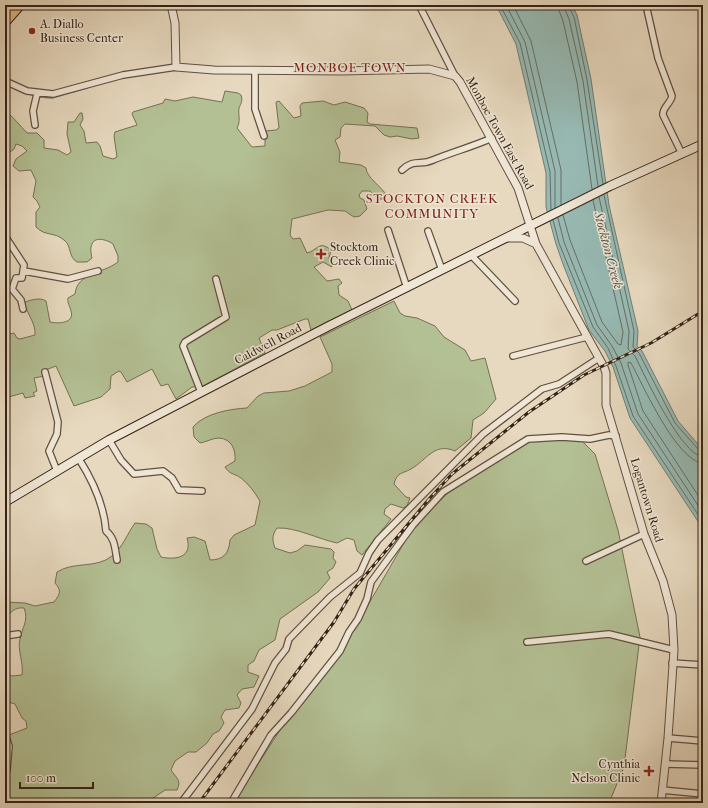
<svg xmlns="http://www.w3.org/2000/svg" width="708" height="808" viewBox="0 0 708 808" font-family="'IM FELL French Canon',serif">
<rect width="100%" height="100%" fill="#e7d9bf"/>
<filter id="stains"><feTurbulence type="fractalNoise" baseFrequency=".005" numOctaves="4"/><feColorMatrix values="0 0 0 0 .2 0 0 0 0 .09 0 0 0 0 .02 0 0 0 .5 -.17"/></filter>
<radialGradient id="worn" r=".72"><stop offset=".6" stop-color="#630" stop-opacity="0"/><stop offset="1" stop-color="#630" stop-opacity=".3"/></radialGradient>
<path fill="#b3c094" stroke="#747154" d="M225 91 238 93 241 95C243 101 241 103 239 108 238 115 241 121 237 128L252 147 265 146V131L276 130 279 128 276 102 279 101 294 118 301 116 300 106 302 103 323 101 334 105 345 102 364 108 368 113 367 122 370 124 417 128 419 138 412 139 397 136 390 137 384 135 375 126 345 124 341 128 340 137 335 140 340 152 339 162 361 165 366 168C366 177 382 187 387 196L384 199H378L370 191H362L359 195 360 198 364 200 367 209 360 216 354 217 345 211 328 210 292 219 290 235 293 239 300 238 307 253C318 250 319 240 331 250L329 258 332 267 323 262 314 267 327 281 339 279 342 283 338 286 339 295 348 301 352 310 311 330 308 319H305L277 330H272L259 338 265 353 201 387H192L176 399 168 384 161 386 152 369 127 382 121 372 119 371 111 376 110 389 101 397 74 406 56 366 43 371 44 376 34 378 37 391 33 393 35 396 25 398 23 393 5 398V335L14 333 17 338 20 339 35 335C36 322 26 314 25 302 31 300 40 297 46 301L50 322C59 324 75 323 71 311 70 306 67 303 68 298L75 294C77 273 102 274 118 262V256L113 244C108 240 95 236 92 244 90 248 91 254 92 258L87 262H77C68 257 72 246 64 240 53 231 46 237 36 227V212L40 207 37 201 33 197 36 181 31 170 19 171 13 166 16 159 27 151 22 146 16 144 14 149 10 152 5 150V111C14 117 19 125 27 133H37L44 140V148L58 150 67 155 71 152 67 134 68 122H74L80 113H82L83 119 80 125 84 131 86 143 97 142 100 146 103 156 113 159 117 157 114 136 115 132 137 125 132 114 133 112 163 103 165 99 175 101 193 97 222 102Z
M394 301 400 313 405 316 417 318 435 326 444 337 465 350 471 361 485 358 496 399 484 413 473 420 471 438 455 451C434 442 427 460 411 469 402 474 397 472 394 484L406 497 410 498 407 506 403 508 391 504 385 509 384 514 391 519 362 555 357 551 354 540 347 538 337 543C318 539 296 527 277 528 272 535 272 540 275 548L290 553 297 551 305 545 331 549 334 552 333 558 336 562 333 568 327 572 330 578 318 592 280 619 275 640 259 650 254 661 248 665V672L259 676 254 687 242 689 237 695 241 703 239 708 225 710 221 717 224 723 219 731 213 734 207 743 196 752H188L175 761 171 770C176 778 182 780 177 790H165L146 803H5V754H7L9 735 27 728 26 721 22 718 15 704 5 701V665L6 672 12 676 22 675C24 663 17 650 20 639 22 628 29 620 24 608 14 607 12 612 5 618V602L25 603 35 606 54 602C60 594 62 591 55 583L57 572C74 561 96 569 112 556 123 547 127 534 135 523L146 524 152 528 157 549 161 557C175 560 193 558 187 538L194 537 205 541 210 560C223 560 229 554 230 540L234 535 255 525 260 501C255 493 249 484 241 478 234 473 230 475 225 467L235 461C236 450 232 439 219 438 213 438 206 442 200 443L194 437 193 427C205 413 230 409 247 408L258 396 264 393 289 391 305 386 332 372V364L320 337Z
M533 439H580L595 454 618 530 640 637 624 767 609 803H233L291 713 336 660 411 531 460 480Z"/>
<path fill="#97bab4" stroke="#707d74" d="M496 5H572L577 15 591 79 609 205 638 331 637 346 642 351 678 421 703 450V529L630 418 613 367 605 351 589 330 563 264 556 244 546 207V173L516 44Z"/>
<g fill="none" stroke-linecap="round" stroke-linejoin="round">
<path stroke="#666e64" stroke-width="1" d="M500 5 520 43 550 172 551 210
M506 5 525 42 555 171V208
M513 5 531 41 561 170V205
M557 5 563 21 577 82 592 189
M563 5 569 19 583 81 598 186
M568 5 574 17 587 80 603 184
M604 195 634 331 633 347 639 353 675 423 699 450 703 452
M599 197 629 331 628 349 635 356C645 376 681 455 703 457
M563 215 570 240 602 322 618 344 621 345 623 332 593 200
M558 218 564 242 597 325 612 346 621 363 638 414 703 513
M553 220 559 243 593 327 608 348 616 366 633 416 703 522
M703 463C677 462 643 385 631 363L628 362V365L643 411 703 503"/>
<path stroke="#707d74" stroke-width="1.5" d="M5 84 35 96
M39 97 52 98 87 88"/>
<defs>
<path id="minor" d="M419 5 455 76
M646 5 658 58 672 96C671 103 662 108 663 115L682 154
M255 70V109L264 136
M5 81 27 91 53 94 123 75 176 67
M35 125 33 111 37 94
M402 170C415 158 420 166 433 160 452 152 472 147 492 138
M388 230 407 288
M428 231 442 270
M5 236 24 265 22 278H16L12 289 21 300 23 309
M472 256 515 301
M24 271 68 279 98 271
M513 356 587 337
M45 372 58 422 57 434 49 451 57 471
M201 392 183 346 185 342 226 317 216 279
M109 440 121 460 134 474 163 471 172 478 179 490 202 491
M79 459C93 481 104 504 106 531 115 538 115 549 117 560
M586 561 644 534
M5 636 18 634
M527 642 609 634 674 650
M672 663 703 665
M5 734 9 746 7 770
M668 738 703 741
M665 764 703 765
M662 790 703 794
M181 803 252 709 275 663 286 649 289 639 330 597 360 573 369 553 378 540 483 434 542 389 559 384 599 358
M231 803 271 735 291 713 340 651 349 632 358 619 367 599 371 582 413 525 443 492 528 439 562 437 590 439 609 435 616 436"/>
<path id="tertiary" d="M171 5 175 23 176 67 214 70 342 71 429 69 455 76 460 82 518 188 536 244 604 367 606 373V405L644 534 663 581 672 615 674 650 668 738 661 803
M507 238H523L536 244"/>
<path id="secondary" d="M5 502 109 440 329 326 610 186 703 144"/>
<path id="trunk" d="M5 22 20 5"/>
</defs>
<use href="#minor" stroke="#625040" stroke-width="8"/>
<use href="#tertiary" stroke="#625040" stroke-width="9"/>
<use href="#secondary" stroke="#352215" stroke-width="10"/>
<use href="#trunk" stroke="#352215" stroke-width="11"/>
<use href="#minor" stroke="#efe6d5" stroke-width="5.5"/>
<use href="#tertiary" stroke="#efe6d5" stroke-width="7"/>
<use href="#secondary" stroke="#efe6d5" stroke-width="8"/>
<use href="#trunk" stroke="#e4bc80" stroke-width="9"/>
<defs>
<path id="rail" d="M199 803 334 622 354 589 429 499 452 474 529 412 584 375 651 343 703 311"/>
</defs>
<use href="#rail" stroke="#352215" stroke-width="3"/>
<use href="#rail" stroke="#efe6d5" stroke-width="1.5" stroke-dasharray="4.5" stroke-linecap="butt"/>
</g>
<g fill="#8f2418" stroke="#efe6d5" stroke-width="1.5">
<circle cx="32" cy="31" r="4"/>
<path d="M319 248h4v4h4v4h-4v4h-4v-4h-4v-4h4z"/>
<path d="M647 765h4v4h4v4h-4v4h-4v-4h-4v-4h4z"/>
</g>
<g text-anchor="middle" stroke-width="3" stroke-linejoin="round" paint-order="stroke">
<g font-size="12" fill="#352215" stroke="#efe6d5" text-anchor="start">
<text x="40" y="28">A. Diallo<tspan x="40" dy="14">Business Center</tspan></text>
<text x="330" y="251">Stocktom<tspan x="330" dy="14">Creek Clinic</tspan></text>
<text x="640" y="768" text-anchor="end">Cynthia<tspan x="640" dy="14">Nelson Clinic</tspan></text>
</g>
<g font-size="12" fill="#352215" stroke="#efe6d5">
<text transform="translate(500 133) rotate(61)" y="4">Monboe Town East Road</text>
<text transform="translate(268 344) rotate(-28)" y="4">Caldwell Road</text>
<text transform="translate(647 500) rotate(73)" y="4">Logantown Road</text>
</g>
<g font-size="13" letter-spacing="1" fill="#7a1f14" stroke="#efe6d5">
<text x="350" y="72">MONBOE TOWN</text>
<text x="432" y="203">STOCKTON CREEK<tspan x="432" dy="15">COMMUNITY</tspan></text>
</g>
<g font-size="13" font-style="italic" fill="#525045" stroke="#efe6d5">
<text transform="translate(609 250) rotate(75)" y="5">Stockton Creek</text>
</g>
</g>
<rect width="708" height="808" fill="none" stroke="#e7d9bf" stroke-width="20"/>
<rect x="6" y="6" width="696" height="796" fill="none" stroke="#352215" stroke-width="2"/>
<rect x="10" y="10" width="688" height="788" fill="none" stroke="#352215"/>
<path d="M20 782v6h73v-6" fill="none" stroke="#352215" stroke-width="2"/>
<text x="26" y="782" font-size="12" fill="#352215" stroke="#efe6d5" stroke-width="3" paint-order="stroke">100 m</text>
<rect width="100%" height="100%" filter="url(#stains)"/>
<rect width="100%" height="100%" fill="url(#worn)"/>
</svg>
